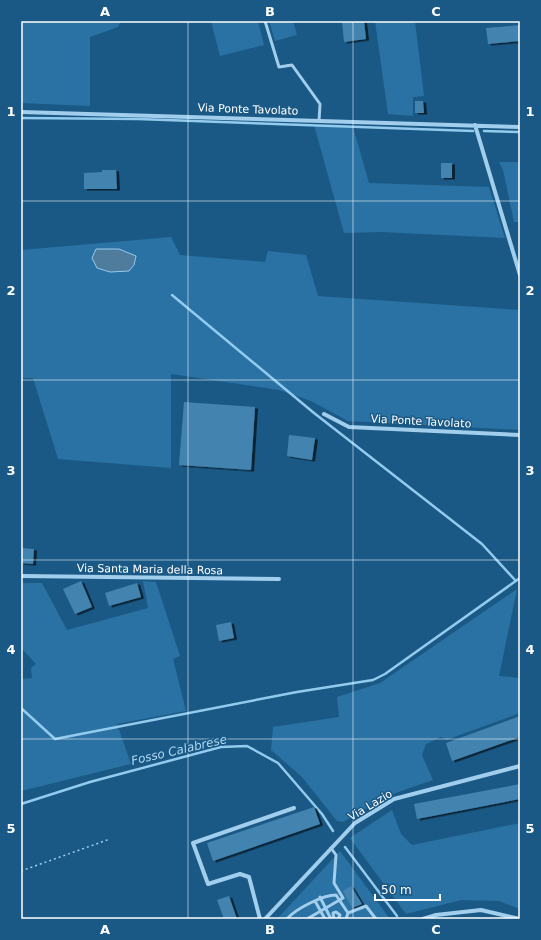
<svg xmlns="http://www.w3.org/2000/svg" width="541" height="940" viewBox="0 0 541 940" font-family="'DejaVu Sans',sans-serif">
<defs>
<filter id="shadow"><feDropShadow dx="3" dy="1.5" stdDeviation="0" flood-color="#0009"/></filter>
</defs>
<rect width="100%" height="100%" fill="#1a5985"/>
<path fill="#2a72a3" d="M21 21H121L118 27 90 37V106L21 103Z
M211 21H258L264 45 220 56Z
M269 21H293L297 35 275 41Z
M375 21H415L424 96 413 97V116L388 114Z
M314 125 353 127 369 183 489 187 505 238 381 232 344 233Z
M499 162H520V222H514L503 170Z
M171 237 180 255 265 262 268 251 306 255 318 296 520 310V430L348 421 311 401 279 390 171 374V468L58 459 33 378H21V250Z
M143 581 156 582 180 656 173 659 186 711 117 724 131 764 21 791V679L32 678 31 668 36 664 21 648V583H42L67 630 148 608Z
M517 589 499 676 520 678V713L446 740 441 737 426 744 422 755 433 780 390 795 343 822 337 821 302 777 271 750 273 727 339 717 337 697 380 683Z
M392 810 401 834 412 845 520 823V909L499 901 461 900 406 914 350 838Z
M340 851 390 919H277Z"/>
<path fill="#4f7c9d" stroke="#93cbee" d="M96 249H119L136 256 134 265 129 271 110 272 97 268 92 258Z"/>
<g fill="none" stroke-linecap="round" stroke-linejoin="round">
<path stroke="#93cbee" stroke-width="2.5" d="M21 118 138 119 473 131
M484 131 520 132
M172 295 314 413 482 544 515 580
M21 708 55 739 297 692 373 680 385 674 520 578
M21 804 90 782 221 747 247 746 278 763 322 814 333 831
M345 847 397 916"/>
</g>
<path fill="#4383af" filter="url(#shadow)" d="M342 21H364L366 39 344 42Z
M520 25V41L488 44 486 28Z
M415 101H423L424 113H415Z
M441 163H452V178H441Z
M102 170H116L117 189H84V173L102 172Z
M184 402 255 407 251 470 179 465Z
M289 435 315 438 312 460 287 456Z
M21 548 34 549 33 564 21 563Z
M81 581 92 607 75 614 63 589Z
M137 583 141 597 109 606 105 593Z
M231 622 234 638 219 641 216 625Z
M520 716V737L452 761 446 743Z
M520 784V799L417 819 414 804Z
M314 807 320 824 213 861 207 843Z
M351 886 362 904 352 908 343 891Z
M229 896 237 919H224L217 900Z"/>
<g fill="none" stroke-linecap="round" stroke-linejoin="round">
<path stroke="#a1ceec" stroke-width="1.5" stroke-dasharray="2 3" stroke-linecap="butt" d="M21 871 110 839"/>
<path stroke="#a1ceec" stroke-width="3" d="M265 21 279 67 292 65 320 104 319 121
M320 897 331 919
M315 901 325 919
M348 913 366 906 376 919
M287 919C295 909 323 895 336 895L348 913 346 919
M307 919 343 898 334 883 336 855 331 848
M334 919 333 913 336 912 340 915 338 919"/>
<path stroke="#a1ceec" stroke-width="4" d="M21 112 520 127
M475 125 520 275
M324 414 349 427 520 435
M21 576 279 579
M260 919 249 877 240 874 208 884 193 843 294 808
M265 919 355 823 394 799 520 766
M423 919 436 915 481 910 520 919"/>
</g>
<path fill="none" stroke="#fff" stroke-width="1" stroke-opacity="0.55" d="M188 21V919M353 21V919M21 201H520M21 380H520M21 560H520M21 739H520"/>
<g text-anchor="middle" stroke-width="3" stroke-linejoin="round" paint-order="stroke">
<g font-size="11" fill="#fff" stroke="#1a5985">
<text transform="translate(248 109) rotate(2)" y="4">Via Ponte Tavolato</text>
<text transform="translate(421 421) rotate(3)" y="4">Via Ponte Tavolato</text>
<text transform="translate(150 569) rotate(1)" y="4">Via Santa Maria della Rosa</text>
<text transform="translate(370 805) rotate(-31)" y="4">Via Lazio</text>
</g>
<g font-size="12" font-style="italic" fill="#acd7f3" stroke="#1a5985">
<text transform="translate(179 750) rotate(-13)" y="4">Fosso Calabrese</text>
</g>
</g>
<rect width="541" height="940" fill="none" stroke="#1a5985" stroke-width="44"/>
<path d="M375 894v6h65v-6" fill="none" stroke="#ffffff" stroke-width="2"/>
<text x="381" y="894" font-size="12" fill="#ffffff" stroke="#1a5985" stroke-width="3" paint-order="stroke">50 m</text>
<rect x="22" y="22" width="497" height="896" fill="none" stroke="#fff" stroke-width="1.5"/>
<g font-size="13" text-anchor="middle" font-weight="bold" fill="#fff">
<text x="105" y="16">A</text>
<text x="270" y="16">B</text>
<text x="436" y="16">C</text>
<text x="11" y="116">1</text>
<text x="530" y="116">1</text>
<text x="11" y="295">2</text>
<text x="530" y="295">2</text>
<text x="11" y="475">3</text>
<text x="530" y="475">3</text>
<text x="11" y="654">4</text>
<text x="530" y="654">4</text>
<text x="11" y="833">5</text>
<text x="530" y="833">5</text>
<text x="105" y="934">A</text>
<text x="270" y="934">B</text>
<text x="436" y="934">C</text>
</g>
</svg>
